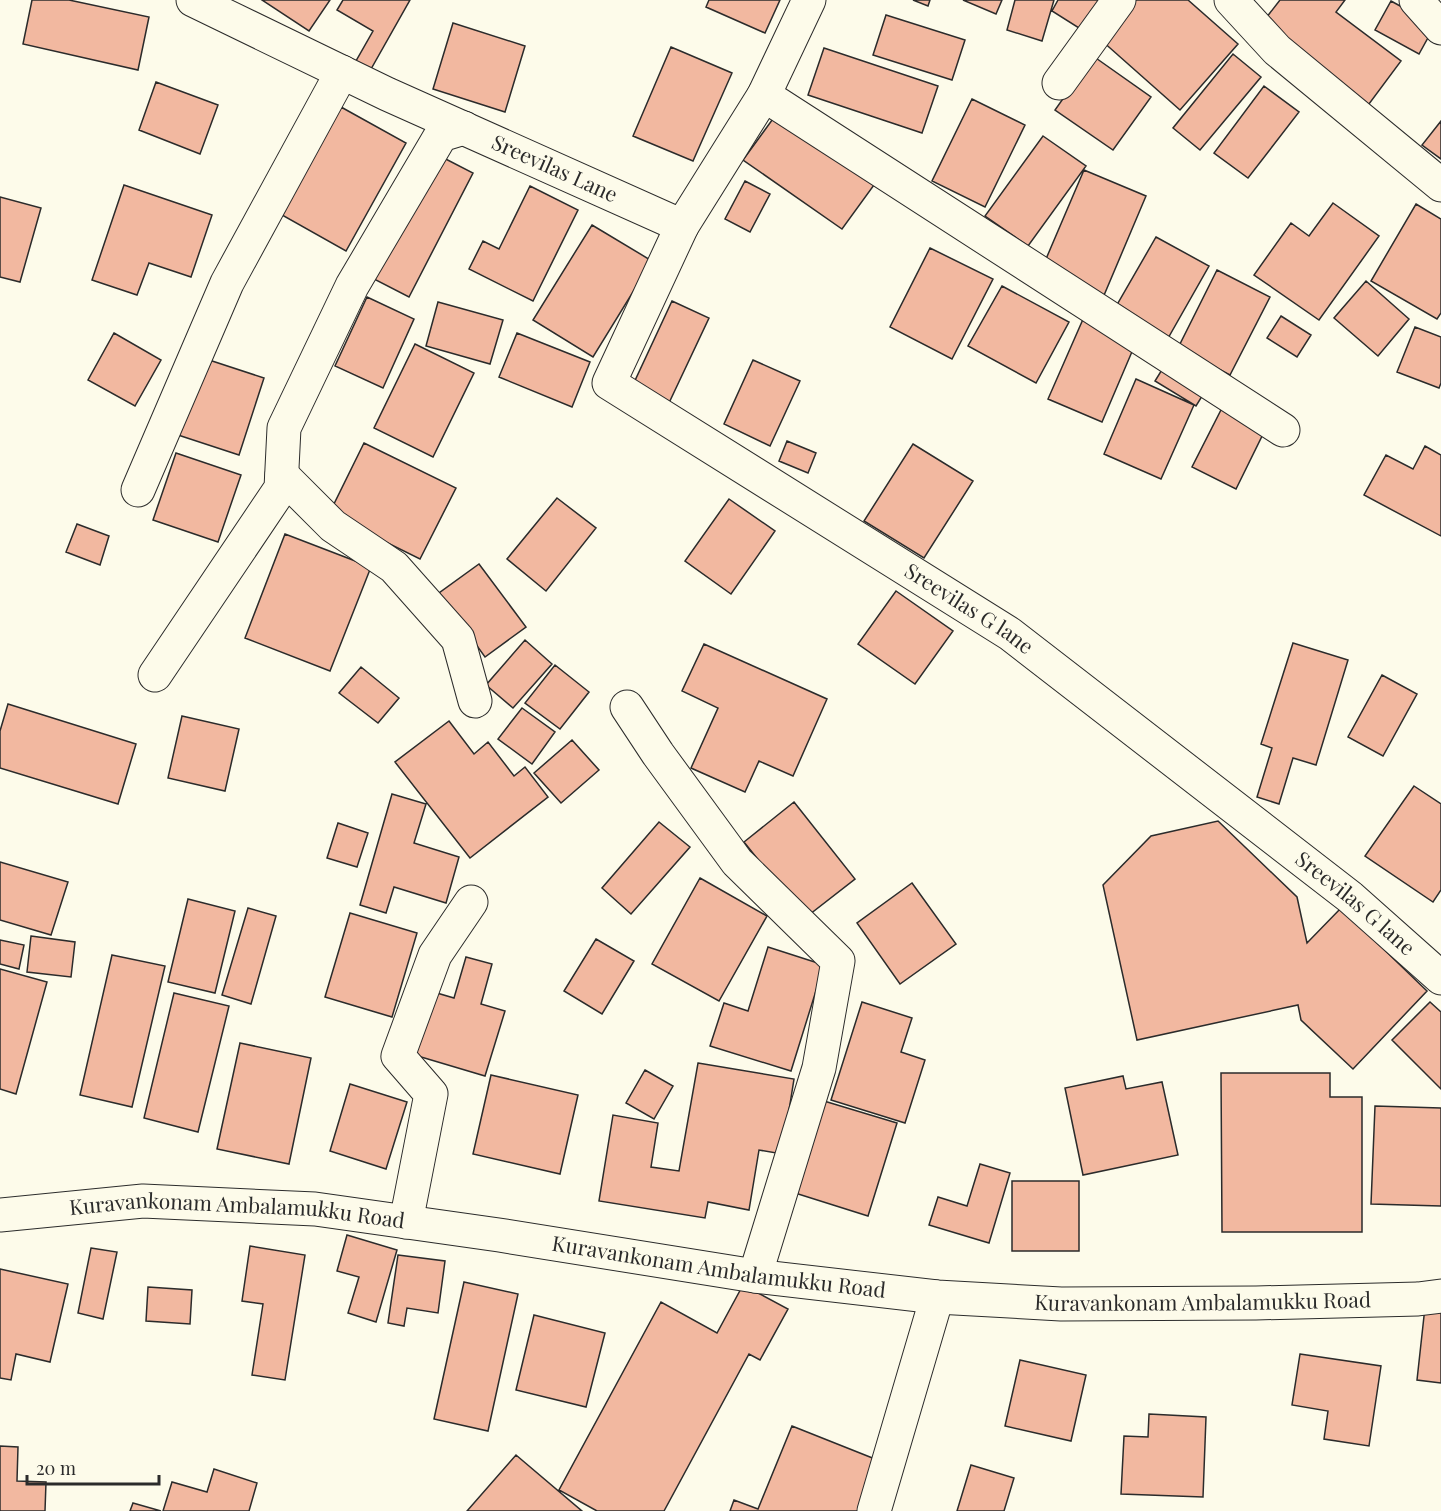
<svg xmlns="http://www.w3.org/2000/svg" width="1441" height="1511" viewBox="0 0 1441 1511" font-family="'Playfair Display',serif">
<rect width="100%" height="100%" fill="#fdfbea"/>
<path fill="#f2b8a0" stroke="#2b2b2b" stroke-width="1.5" d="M32 0H69L149 17 138 70 23 44Z
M262 0H330L309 31Z
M343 0H410L371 69 356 61 373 31 337 10Z
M709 0H780L765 33 706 7Z
M913 0H930L928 6Z
M963 0H1002L996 14Z
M1015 0H1054L1042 41 1007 30Z
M1058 0H1112L1090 35 1052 11Z
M1136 0H1188L1238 44 1180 110 1101 40Z
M1280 0H1345L1336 12 1401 61 1366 108 1259 27Z
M1391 1 1435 25 1419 54 1375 30Z
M886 15 965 40 952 80 873 55Z
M453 23 525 46 505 112 433 89Z
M671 47 732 73 693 161 633 136Z
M824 48 938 86 922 133 808 95Z
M1233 54 1261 77 1200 150 1173 128Z
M1093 56 1151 97 1113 150 1055 110Z
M156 82 218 105 200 154 139 130Z
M1264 86 1299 112 1248 178 1214 153Z
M972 99 1025 125 985 207 932 181Z
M341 107 406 143 346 251 282 215Z
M775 116 874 185 842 229 743 160Z
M1441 121V159L1422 145Z
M1043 136 1086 166 1028 246 985 216Z
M436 154 473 173 409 297 372 278Z
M1084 170 1146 196 1102 300 1040 273Z
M745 181 770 194 750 232 725 219Z
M124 185 212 215 191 277 149 263 137 295 92 280Z
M530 186 578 210 533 301 469 269 483 241 499 249Z
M0 197 41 208 20 282 0 277Z
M1333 203 1379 236 1319 320 1254 275 1291 223 1309 236Z
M1416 204 1441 219V313L1437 319 1371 281Z
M592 225 652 261 593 357 533 320Z
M1156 237 1209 266 1167 340 1114 310Z
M930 248 993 279 952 359 890 327Z
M1217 270 1270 297 1230 375 1178 348Z
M1366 281 1409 319 1378 356 1334 318Z
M1002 286 1069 322 1036 383 968 346Z
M367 297 414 319 383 388 335 366Z
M672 301 709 318 668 405 632 387Z
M438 302 503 320 490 364 426 346Z
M1281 316 1311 335 1297 357 1267 338Z
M1084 317 1137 340 1102 422 1048 399Z
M1415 327 1441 337V383L1439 388 1397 372Z
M114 333 161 360 135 406 88 380Z
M517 333 590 362 572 407 499 377Z
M415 344 474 373 433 457 374 428Z
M203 358 264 378 239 455 178 435Z
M753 360 800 381 770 446 724 424Z
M1163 368 1204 393 1196 406 1155 381Z
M1136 379 1194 405 1161 479 1104 454Z
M1223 406 1266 428 1236 489 1192 467Z
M787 441 816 453 808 473 779 461Z
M364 443 456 488 420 559 329 514Z
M913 444 973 481 924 558 864 521Z
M1425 446 1441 455V536L1364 495 1386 455 1413 469Z
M176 453 241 475 218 542 153 520Z
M557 498 596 528 546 591 507 559Z
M729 499 775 531 731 594 685 561Z
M77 524 109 536 100 565 66 552Z
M285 534 371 567 330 671 245 638Z
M479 564 526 627 485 657 439 593Z
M896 591 953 631 915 684 858 644Z
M525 640 552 664 513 708 486 685Z
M1293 643 1348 660 1316 765 1293 758 1279 804 1257 797 1272 748 1261 744Z
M704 644 827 699 793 776 759 761 745 792 691 768 718 708 682 691Z
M555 665 589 692 560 729 525 703Z
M361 667 399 698 378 723 339 693Z
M1382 675 1417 694 1383 756 1348 737Z
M8 704 136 744 118 804 0 768V731Z
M522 708 555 732 532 764 498 739Z
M182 716 239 729 225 791 168 778Z
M449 721 474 754 488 742 514 776 525 767 548 797 470 858 395 762Z
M572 740 599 770 561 803 534 773Z
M1414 786 1441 804V890L1433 902 1365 856Z
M392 794 426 804 414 843 459 857 446 903 394 887 386 913 360 905Z
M794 802 855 879 805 918 744 842Z
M1218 821 1297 897 1307 943 1341 908 1427 991 1353 1069 1301 1020 1298 1005 1137 1040 1103 885 1151 836Z
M659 822 690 847 631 914 602 888Z
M338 823 368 833 357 867 327 858Z
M0 862 68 882 51 935 0 920Z
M700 878 767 916 719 1001 652 964Z
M912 883 956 944 900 984 857 923Z
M188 899 235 911 215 993 168 982Z
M248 908 276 916 251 1004 222 995Z
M350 913 417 933 392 1017 325 997Z
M31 936 75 942 71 977 27 972Z
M596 939 634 961 602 1014 564 991Z
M0 940 24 945 19 969 0 964Z
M768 947 824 965 791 1071 710 1046 724 1003 748 1011Z
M112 955 165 966 132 1107 80 1095Z
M466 957 492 964 481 1004 505 1011 485 1076 411 1054 430 991 454 998Z
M0 969 47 982 16 1094 0 1089Z
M174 993 229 1006 198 1132 144 1118Z
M862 1002 912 1018 901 1052 925 1060 905 1123 831 1100Z
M1430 1002 1441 1012V1089L1392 1040Z
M240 1043 311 1058 289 1164 217 1149Z
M698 1063 794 1079 782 1154 759 1150 749 1210 708 1202 705 1218 599 1201 613 1115 658 1123 651 1167 679 1171Z
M645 1070 673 1086 654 1119 626 1103Z
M1221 1073H1330V1097H1362V1232H1222Z
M491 1075 578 1095 560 1174 473 1154Z
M1123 1076 1126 1089 1162 1082 1178 1155 1083 1175 1065 1088Z
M350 1084 407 1102 386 1169 330 1151Z
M824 1101 897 1123 868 1216 795 1193Z
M1375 1106 1441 1108V1206L1371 1204Z
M980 1164 1010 1173 989 1243 929 1225 938 1197 967 1206Z
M1012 1181H1079V1251H1012Z
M347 1235 397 1250 376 1322 348 1313 359 1277 337 1271Z
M250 1246 305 1255 285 1380 252 1375 263 1304 242 1301Z
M91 1248 117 1252 103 1319 78 1313Z
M398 1255 445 1261 438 1313 407 1308 404 1326 388 1323Z
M0 1269 68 1284 50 1362 16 1354 11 1380 0 1378Z
M464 1282 518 1294 488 1431 434 1419Z
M743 1285 788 1309 760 1360 749 1354 664 1511H597L559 1490 661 1302 717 1333Z
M148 1287 192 1290 190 1324 146 1321Z
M1425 1307 1441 1309V1383L1417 1380Z
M534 1315 605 1333 586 1407 516 1390Z
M1300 1354 1381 1366 1369 1446 1324 1439 1328 1411 1292 1405Z
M1020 1360 1086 1375 1071 1441 1005 1426Z
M1149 1414 1206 1417 1203 1497 1121 1494 1124 1436 1148 1437Z
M792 1426 885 1463 866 1511H730L734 1500 758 1509Z
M0 1446 18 1447 17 1481 46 1482 45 1511H0Z
M516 1455 582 1511H467Z
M971 1465 1014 1478 1004 1511H957Z
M214 1469 257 1483 249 1511H163L172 1482 207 1492Z
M133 1503 161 1511H130Z"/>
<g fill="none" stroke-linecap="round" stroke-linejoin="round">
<defs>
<g id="minor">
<path id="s1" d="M193 0 387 94 682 226 764 95 809 0"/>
<path d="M1231 0 1277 50 1441 185"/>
<path d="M1416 0 1441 28"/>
<path d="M1059 83 1119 0"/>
<path d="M764 95 1283 430"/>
<path id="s2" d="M682 226 609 383 1010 634 1350 897 1441 978"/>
<path d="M282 475 333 526 394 567 458 639 475 701"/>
<path d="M138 490 227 283 342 72"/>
<path d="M155 675 281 488 284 428 352 286 441 135 464 128"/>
<path d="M627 707 658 754 737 862 838 961 819 1068 755 1276"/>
<path id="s3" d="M0 1215 143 1201 315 1209 499 1235 755 1276 937 1297 1061 1304 1256 1303 1418 1299 1441 1296"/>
<path d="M406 1222 431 1094 398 1056 435 955 471 902"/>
<path d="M874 1511 937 1297"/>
</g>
</defs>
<use href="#minor" stroke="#2b2b2b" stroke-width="35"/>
<use href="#minor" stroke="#fdfbea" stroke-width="33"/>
</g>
<g text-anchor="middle" stroke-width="4.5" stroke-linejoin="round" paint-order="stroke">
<g font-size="21" fill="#2b2b2b" stroke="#fdfbea">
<text dy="7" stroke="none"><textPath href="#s1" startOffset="399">Sreevilas Lane</textPath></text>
<text dy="7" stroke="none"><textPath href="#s2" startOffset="598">Sreevilas G lane</textPath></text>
<text dy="7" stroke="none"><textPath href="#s2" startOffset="1084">Sreevilas G lane</textPath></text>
<text dy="7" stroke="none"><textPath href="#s3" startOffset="238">Kuravankonam Ambalamukku Road</textPath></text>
<text dy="7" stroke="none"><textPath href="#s3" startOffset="724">Kuravankonam Ambalamukku Road</textPath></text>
<text dy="7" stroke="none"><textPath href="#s3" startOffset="1210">Kuravankonam Ambalamukku Road</textPath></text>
</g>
</g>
<path d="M27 1475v9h132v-9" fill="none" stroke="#2b2b2b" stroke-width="3"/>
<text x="36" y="1475" font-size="18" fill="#2b2b2b" stroke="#fdfbea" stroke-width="4.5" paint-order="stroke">20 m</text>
</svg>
